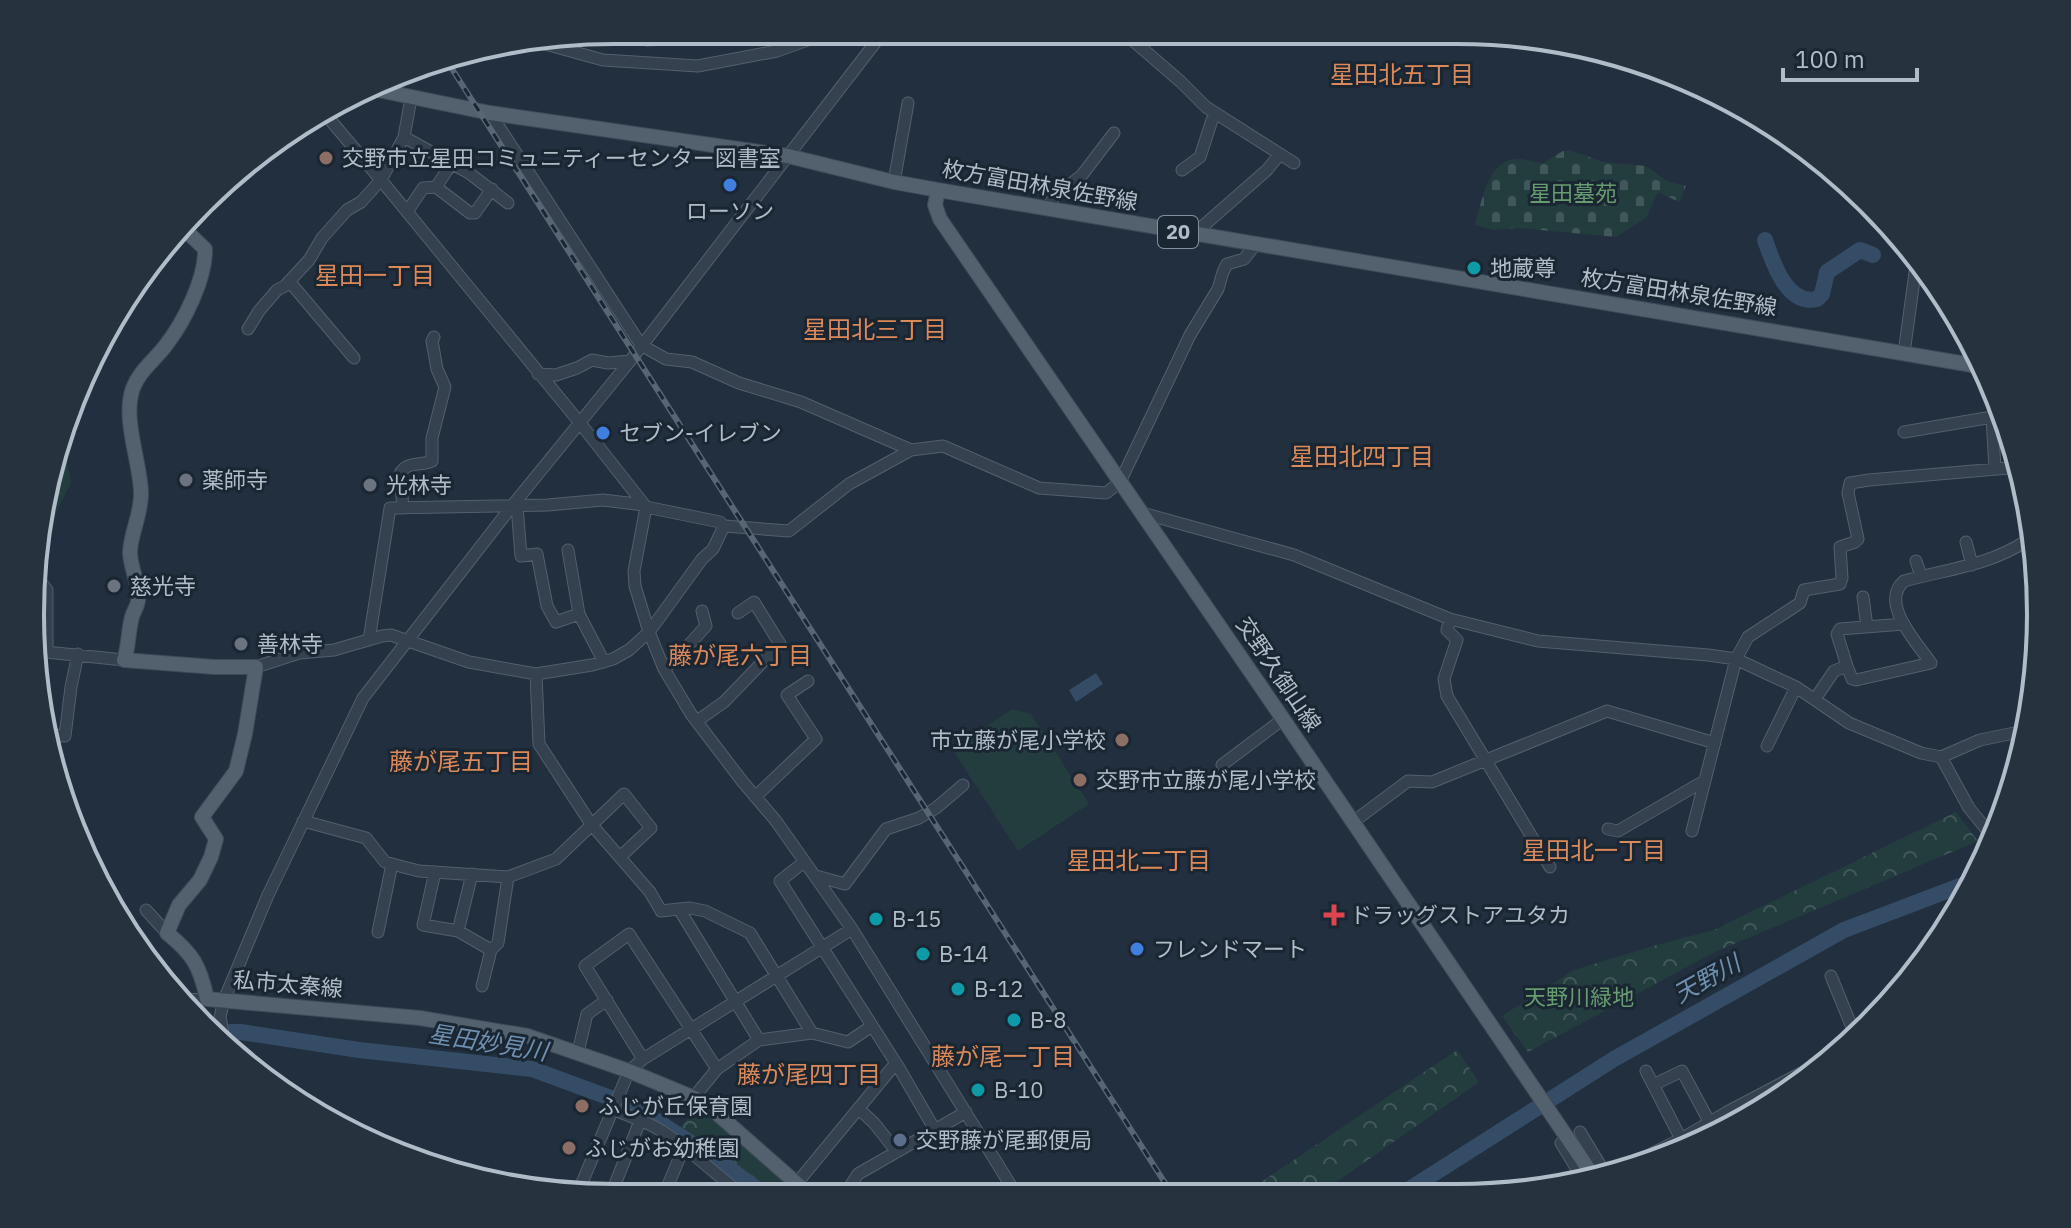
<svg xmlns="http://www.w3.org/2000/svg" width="2071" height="1228" viewBox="0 0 2071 1228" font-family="'IBM Plex Sans','Noto Sans JP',sans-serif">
<defs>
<pattern id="forest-firs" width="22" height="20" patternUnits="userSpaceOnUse" patternTransform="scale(2)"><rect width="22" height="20" fill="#233d3f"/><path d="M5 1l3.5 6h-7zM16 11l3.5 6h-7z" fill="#415759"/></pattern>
<pattern id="cemetery-stones" width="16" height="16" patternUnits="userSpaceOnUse" patternTransform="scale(2)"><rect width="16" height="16" fill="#233d3f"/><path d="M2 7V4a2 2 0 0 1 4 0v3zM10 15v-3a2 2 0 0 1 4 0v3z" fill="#415759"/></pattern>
<pattern id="park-crowns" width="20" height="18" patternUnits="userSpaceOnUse" patternTransform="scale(2)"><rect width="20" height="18" fill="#233d3f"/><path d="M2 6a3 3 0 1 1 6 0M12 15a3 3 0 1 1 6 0" fill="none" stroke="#415759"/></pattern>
</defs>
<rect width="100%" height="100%" fill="#212f3e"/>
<path fill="#233d3f" d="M1012 709 1031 714 1089 804 1018 851 952 749Z"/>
<path fill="url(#forest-firs)" d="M62 425V437L71 483 56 512 46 545 41 546Z"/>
<path fill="url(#cemetery-stones)" d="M1570 150 1603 162 1646 166 1667 181 1686 186 1679 202 1658 192 1646 218 1616 237 1518 228 1494 230 1475 225C1481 204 1488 158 1518 159 1526 159 1534 163 1543 163L1563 151Z"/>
<path fill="url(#park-crowns)" d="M63 423C59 448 55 456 67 479L53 506 44 529Z
M1956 812 1978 841 1715 952 1528 1052 1502 1016 1574 970 1653 946 1714 930Z
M1457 1050 1479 1082 1315 1197H1239Z
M698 1107 804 1197H773L680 1128Z"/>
<path fill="#344c66" d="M35 583 40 594 42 635 33 634 30 614Z
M1096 673 1103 684 1076 702 1069 690Z"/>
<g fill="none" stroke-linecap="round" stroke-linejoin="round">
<path stroke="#344c66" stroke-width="16" d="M1765 240C1773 263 1787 306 1817 299L1822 294 1827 272 1860 250 1873 255
M217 1032H241L359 1050 532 1069 635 1107 719 1161 768 1197
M1397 1197 1614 1059 1844 930 1973 881"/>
<defs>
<path id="minor" d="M606 31 647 40 756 35
M1122 31 1181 82 1206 107 1294 163
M538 42 603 60 698 66 777 51 836 30
M490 113 641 345 666 359 692 362 739 383 801 402 911 450
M326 115 381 180 580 423 646 507 634 571 635 586 649 632 664 669 691 714 742 781 776 821 852 929
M404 137 469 173 508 203
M1182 170 1200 157 1212 120 1217 114
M894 182 908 103
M436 187 470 213H475L492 189
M1047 209 1053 198 1082 175 1114 133
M407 212 423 188 436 187 452 163
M1194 234 1267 170 1280 154
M289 281 354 358
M248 329 259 311 277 290 285 286 309 260 322 238 347 210 361 202 381 180 404 137 411 98
M1904 353 1917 258
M538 374 556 375 577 368 592 360 608 363 630 361
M1992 417 1995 469
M1904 432 2004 415
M517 506 521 556 537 554 547 606 556 622 579 614 604 662
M403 508 400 474C406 461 421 466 432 461V438L445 387 437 369 432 341 434 337
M1142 513 1294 555 1450 619 1538 641 1708 655 1736 659 1770 675 1796 687 1849 723 1921 753 1941 757 1980 740 2029 730
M724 526 789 531 849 484 911 450 943 446 1039 488 1106 493 1120 482 1190 335 1218 289 1223 272 1227 264 1244 259 1255 245
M1966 542 1972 565
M568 550 579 614
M1916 561 1921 576
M36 576 47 590V651
M1863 597 1867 627
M1450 619 1447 630 1457 640 1444 679 1447 696 1550 867
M369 640 390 508 548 505 603 500 644 505
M36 651 124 660
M1847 666 1837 634 1840 629 1904 624
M256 667 299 653 334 650 382 636 391 635 469 662 536 674 592 665 613 659 629 650 649 632 702 559 713 549 724 526 720 522 646 507
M664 669 677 658 706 626 702 611
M536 674 539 744 591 824 650 892 661 911 679 909 759 1040
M1815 699 1834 671 1847 666 1852 679 1856 680 1931 663C1917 643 1879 603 1904 581 1947 569 1988 566 2026 541L2022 490 2024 481
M697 721 724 702 780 644 754 602 738 613
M50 735 65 736 71 687 78 654
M1767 746 1796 687
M1941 757 1969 808 1995 840
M1222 765 1283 719
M755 797 816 739 787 695 808 681
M303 821 366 838 385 862 392 864 419 871 508 877 556 859 624 794 651 828 620 857
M1353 822 1408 781 1432 782 1607 711 1715 743
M1608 829 1618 831 1704 781
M1692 831 1736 659 1748 637 1800 603 1804 590 1840 584 1842 578 1840 547 1855 542 1858 539 1848 493 1850 483 1869 480 2020 467
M804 862 780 881 899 1068 935 1130
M435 872 423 925 458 931 491 950
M816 876 845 884 886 829 919 818 936 808 963 785
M679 909 690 908 705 911 750 933 812 1033
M146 910 167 933
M458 931 472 874
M378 932 392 864
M1831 976 1856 1037
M482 986 491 950 498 943 508 877
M184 1000 207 999
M224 1038 220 1017 224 1000 268 895 363 698 512 506 630 361 885 30
M578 1052 587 1014 607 1000
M643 1059 585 966 629 934 717 1069
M1646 1071 1681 1139
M1653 1085 1682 1071 1710 1123
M694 1097 717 1069 759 1040 812 1033 848 1042 872 1026
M1752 1099 1760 1112
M613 1109C628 1116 646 1121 660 1130 691 1149 716 1176 746 1197
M859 1109 874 1123 897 1152
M1580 1132 1608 1178
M1561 1143 1585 1182
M1607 1176 1681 1139 1727 1112 1845 1050
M797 1183 896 1063
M576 1197 629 1071 643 1059 852 929 1018 1197
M610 1197 640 1121
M663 1197 684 1147
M717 1197 723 1181
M843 1197 858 1174 966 1112"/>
<path id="major" d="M373 89 490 113 788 156 894 182 938 190C1287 250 1636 306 1984 367
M938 190 935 205 940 219 1283 719 1596 1180
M182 227 205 249C206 278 184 322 166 345 155 360 140 370 133 388 122 418 140 461 141 492 142 513 131 531 130 552 130 568 140 584 138 600 138 606 133 612 132 617 128 631 129 646 124 660L214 667H256L245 734 236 771 202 817 216 839 211 857 200 880 179 905 167 933C193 954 200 966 207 999L420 1018 528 1036 629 1071 704 1102 812 1197"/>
</defs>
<use href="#minor" stroke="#545f6c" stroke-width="13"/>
<use href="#major" stroke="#3f4a57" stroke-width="16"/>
<use href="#minor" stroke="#35414e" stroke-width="11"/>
<use href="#major" stroke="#53606e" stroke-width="14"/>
<defs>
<path id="rail" d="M445 58 1174 1197"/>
</defs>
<use href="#rail" stroke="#576575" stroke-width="6"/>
<use href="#rail" stroke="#1b2633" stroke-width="3" stroke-dasharray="9" stroke-linecap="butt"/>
</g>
<g fill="#8d6e63" stroke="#1b2633" stroke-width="3">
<circle cx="326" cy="158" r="8"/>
<circle cx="1122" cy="740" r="8"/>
<circle cx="1080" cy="780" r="8"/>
<circle cx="582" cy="1106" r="8"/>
<circle cx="569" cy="1148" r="8"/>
</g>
<g fill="#3f7fe0" stroke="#1b2633" stroke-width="3">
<circle cx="730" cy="185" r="8"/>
<circle cx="603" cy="433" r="8"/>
<circle cx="1137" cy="949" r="8"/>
</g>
<g fill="#0f9aa8" stroke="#1b2633" stroke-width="3">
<circle cx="1474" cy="268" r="8"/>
<circle cx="876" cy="919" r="8"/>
<circle cx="923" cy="954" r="8"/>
<circle cx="958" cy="989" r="8"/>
<circle cx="1014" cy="1020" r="8"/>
<circle cx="978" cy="1090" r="8"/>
</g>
<g fill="#6b7280" stroke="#1b2633" stroke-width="3">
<circle cx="186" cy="480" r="8"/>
<circle cx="370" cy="485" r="8"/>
<circle cx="114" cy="586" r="8"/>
<circle cx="241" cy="644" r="8"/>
</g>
<path fill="#e0444e" stroke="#1b2633" stroke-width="3" d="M1330 903h8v8h8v8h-8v8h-8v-8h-8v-8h8z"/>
<circle fill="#5c6f8a" stroke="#1b2633" stroke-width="3" cx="900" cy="1140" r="8"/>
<g text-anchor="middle" stroke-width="6" stroke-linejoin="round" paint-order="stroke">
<rect fill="#1b2633" stroke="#848f9c" stroke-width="2" x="1158" y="216" width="40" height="32" rx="6"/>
<g font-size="20" font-weight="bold" fill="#b1bcc9">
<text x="1178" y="239">20</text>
</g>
<g font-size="22" fill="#b1bcc9" stroke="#1b2633" text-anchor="start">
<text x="342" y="166">交野市立星田コミュニティーセンター図書室</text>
<text x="730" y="219" text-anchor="middle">ローソン</text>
<text x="1490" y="276">地蔵尊</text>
<text x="619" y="441">セブン-イレブン</text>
<text x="202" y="488">薬師寺</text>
<text x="386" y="493">光林寺</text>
<text x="130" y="594">慈光寺</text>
<text x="257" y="652">善林寺</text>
<text x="1106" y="748" text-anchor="end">市立藤が尾小学校</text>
<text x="1096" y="788">交野市立藤が尾小学校</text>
<text x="1350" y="923">ドラッグストアユタカ</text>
<text x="892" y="927">B-15</text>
<text x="1153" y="957">フレンドマート</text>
<text x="939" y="962">B-14</text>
<text x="974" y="997">B-12</text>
<text x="1030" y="1028">B-8</text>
<text x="994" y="1098">B-10</text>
<text x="598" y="1114">ふじが丘保育園</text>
<text x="916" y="1148">交野藤が尾郵便局</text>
<text x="585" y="1156">ふじがお幼稚園</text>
</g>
<g font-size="22" fill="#b1bcc9" stroke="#1b2633">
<text transform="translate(1040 185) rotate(10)" y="8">枚方富田林泉佐野線</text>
<text transform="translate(1679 292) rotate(9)" y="8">枚方富田林泉佐野線</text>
<text transform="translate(1279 674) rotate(56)" y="8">交野久御山線</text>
<text transform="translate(288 984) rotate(5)" y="8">私市太秦線</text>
</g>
<g font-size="22" fill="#669c6f" stroke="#1b2633">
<text x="1573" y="201">星田墓苑</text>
<text x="1579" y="1005">天野川緑地</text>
</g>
<g font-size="24" fill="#dc8959" stroke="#1b2633">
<text x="1402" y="83">星田北五丁目</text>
<text x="375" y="284">星田一丁目</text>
<text x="875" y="338">星田北三丁目</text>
<text x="1362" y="465">星田北四丁目</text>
<text x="740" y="664">藤が尾六丁目</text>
<text x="461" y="770">藤が尾五丁目</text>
<text x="1594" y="859">星田北一丁目</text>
<text x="1139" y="869">星田北二丁目</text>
<text x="1003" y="1065">藤が尾一丁目</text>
<text x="809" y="1083">藤が尾四丁目</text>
</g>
<g font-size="24" font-style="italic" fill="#6f8faf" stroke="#1b2633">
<text transform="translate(1707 979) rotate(-29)" y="8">天野川</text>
<text transform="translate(488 1043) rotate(9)" y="8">星田妙見川</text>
</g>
</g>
<path d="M0 0H2071V1228H0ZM614 44H1457A570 570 0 0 1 2027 614V614A570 570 0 0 1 1457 1184H614A570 570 0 0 1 44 614V614A570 570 0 0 1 614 44Z" fill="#27323f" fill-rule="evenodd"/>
<path fill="none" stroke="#b1bcc9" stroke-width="4" d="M614 44H1457A570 570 0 0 1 2027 614V614A570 570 0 0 1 1457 1184H614A570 570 0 0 1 44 614V614A570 570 0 0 1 614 44Z"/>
<path d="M1783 68v12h134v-12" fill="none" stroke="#b1bcc9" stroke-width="4"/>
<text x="1795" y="68" font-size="24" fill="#b1bcc9" stroke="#1b2633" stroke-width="6" paint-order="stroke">100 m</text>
</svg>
